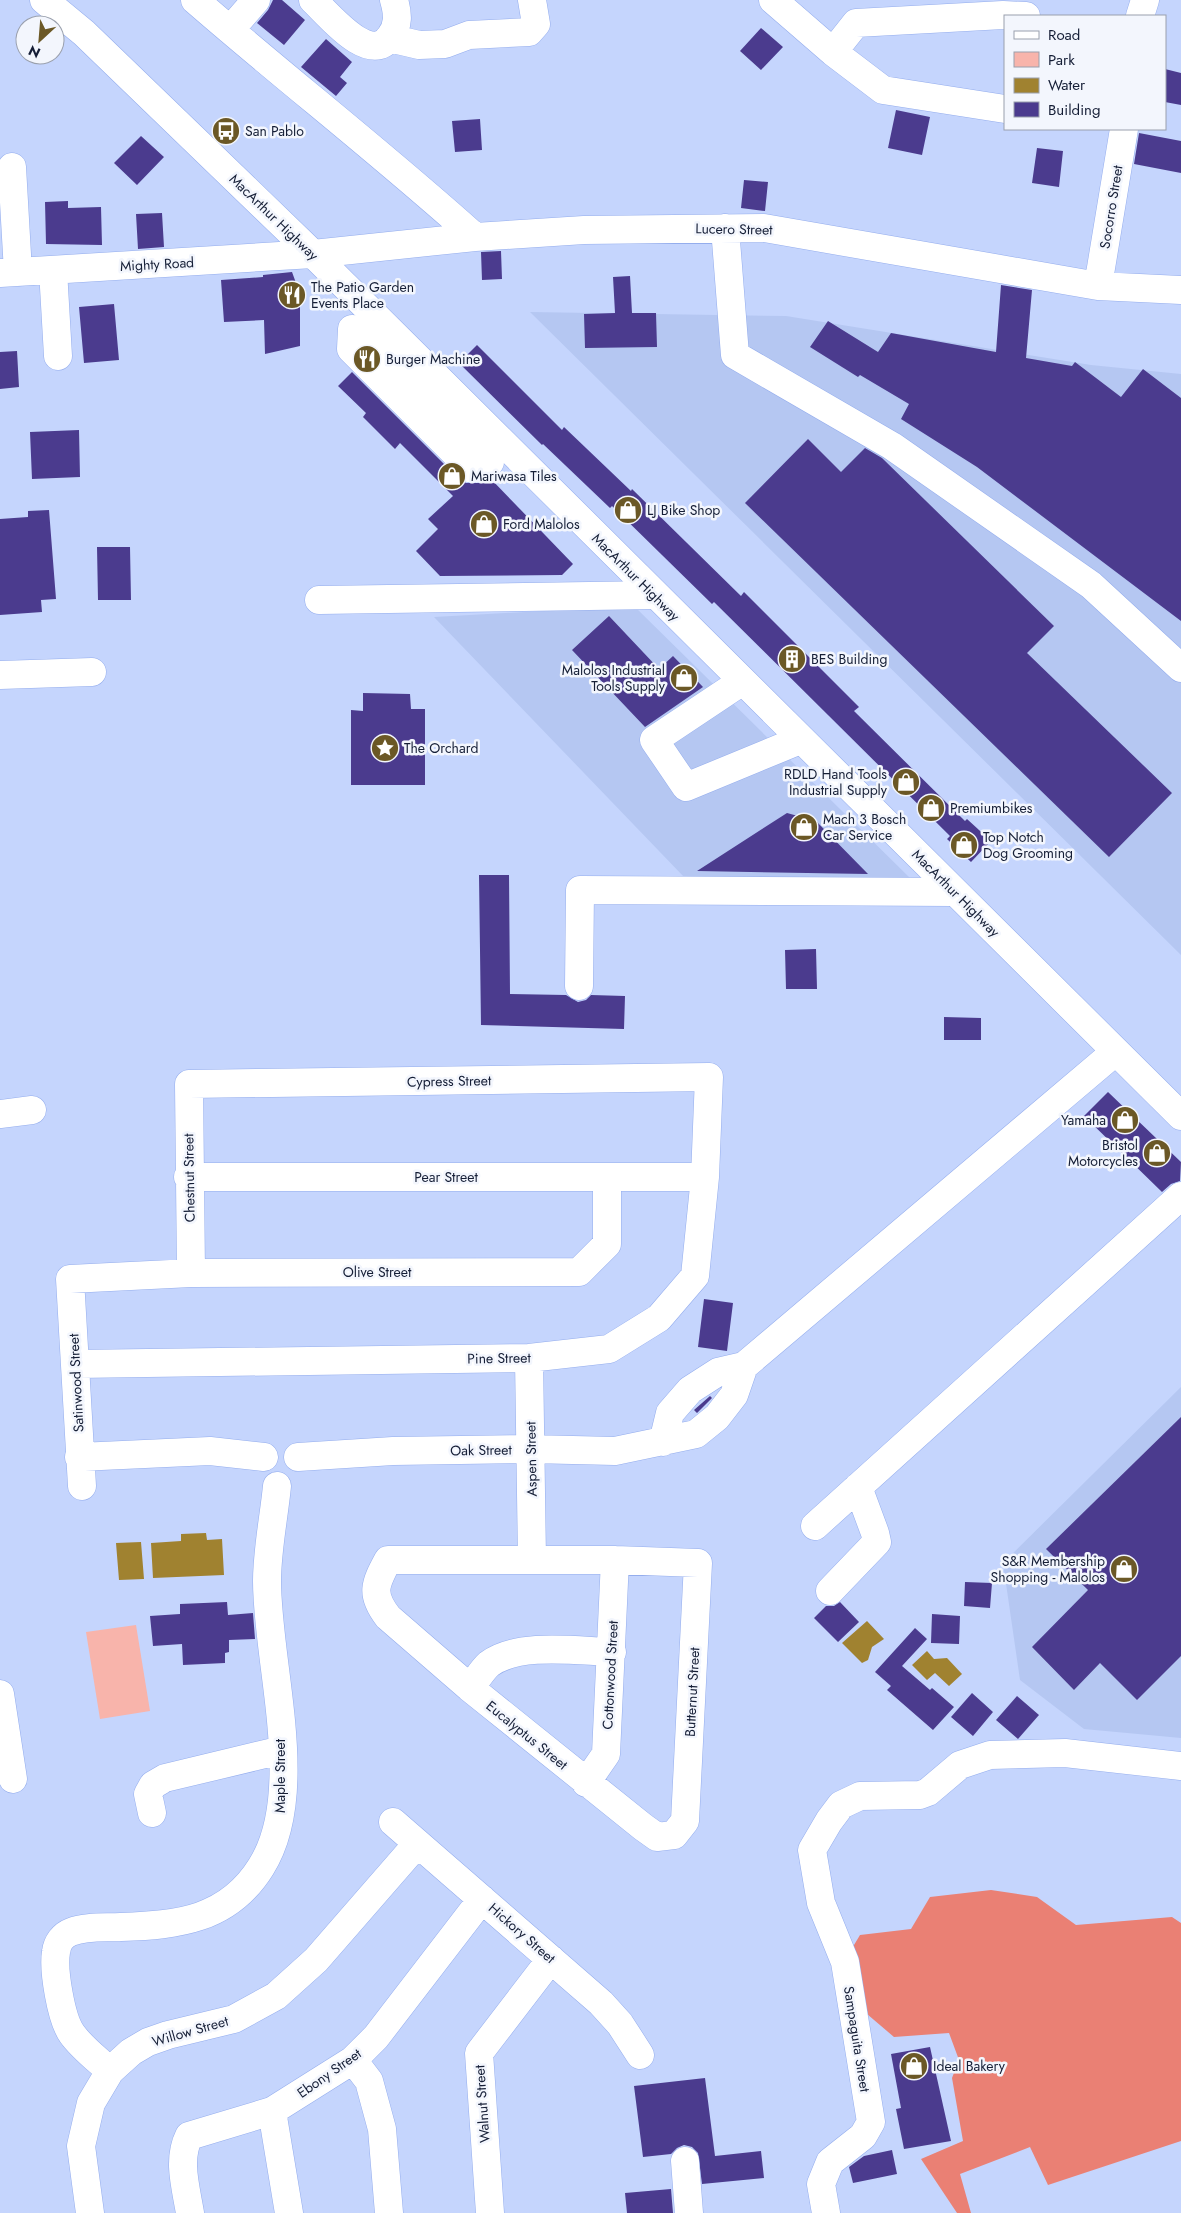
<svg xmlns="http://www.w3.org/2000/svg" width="1181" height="2213" viewBox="0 0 1181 2213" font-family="Jost,sans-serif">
<rect width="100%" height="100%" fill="#c5d5fd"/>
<path fill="#b5c7f2" d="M530 312 786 316 1091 365 1181 374V955Z
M634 606 910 878 684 877 434 617Z
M1181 1387V1738L1084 1729 1020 1680 1003 1563Z"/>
<path fill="#f8b4ab" d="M136 1625 150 1711 100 1719 86 1632Z"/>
<path fill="#ea8074" d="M991 1890 1037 1897 1076 1925 1172 1917 1181 1923V2141L1048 2185 1030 2147 960 2174 971 2213H957L921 2159 963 2141 952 2078 959 2060 949 2033 894 2037 867 2014 848 1955 860 1935 911 1929 930 1897Z"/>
<path fill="#a08230" d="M206 1533 207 1540 222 1539 224 1575 153 1578 151 1543 181 1541V1534Z
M141 1542 144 1579 119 1580 116 1543Z
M867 1621 884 1639 872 1647 868 1660 862 1663 842 1643Z
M927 1651 934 1659 947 1658 962 1674 949 1686 935 1673 927 1680 912 1665Z"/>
<path fill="#4b3b8e" d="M273 0H282L305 20 284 45 257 23 268 10Z
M761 28 783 47 761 70 740 51Z
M326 39 352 62 340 77 347 83 336 96 301 67Z
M1165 69 1181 73V105L1165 102Z
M896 110 930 117 922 155 888 148Z
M480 119 482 150 455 152 452 121Z
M1139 133 1181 141V173L1134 164Z
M141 136 164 157 137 185 114 163Z
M1037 148 1063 151 1059 187 1032 183Z
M744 180 768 182 765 211 741 208Z
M68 201V208L101 207 102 245 46 244 45 202Z
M162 213 164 247 138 249 136 214Z
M501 251 502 279 482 280 481 252Z
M292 272 300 294V346L265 354 264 320 224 322 221 280 263 277V275Z
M630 276 632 313H656L657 347 585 348 584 314 615 313 613 277Z
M1001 285 1032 290 1026 358 1072 366 1075 362 1121 397 1143 369 1181 398V621L977 467 901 419 909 404 860 375 858 377 810 347 828 321 878 352 891 333 996 352Z
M114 304 119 360 84 363 79 307Z
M477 345 562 430 564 427 631 491 632 489 741 596 744 592 859 707 854 711 965 821 967 819 991 841 971 862 947 839 950 836 714 602 712 604 612 506 610 508 543 444 542 445 459 363Z
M17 351 19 387 0 389V352Z
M352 372 459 479 466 483H483L490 478 573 564 562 575 440 576 416 551 438 529 428 519 453 496 400 443 395 449 363 417 366 413 338 386Z
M79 430 80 477 32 479 30 432Z
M808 439 841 472 865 448 882 458 1054 626 1027 653 1172 793 1109 857 745 503Z
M49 510 56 599 41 600 42 612 0 615V519L28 517V511Z
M97 547H130L131 600H98Z
M609 616 659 669 673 656 703 687 645 727 572 650Z
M363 693 410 694 411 709H425V785H351V710L363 711Z
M787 813 816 821 868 874 697 871Z
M479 875H509L510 994 566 995 578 1002 586 1000 591 995 625 996 624 1029 481 1025Z
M816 949 817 989H786L785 950Z
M944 1017 981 1018V1040H944Z
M1108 1092 1181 1162 1180 1181 1171 1184 1162 1192 1084 1116Z
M704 1299 733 1303 727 1351 698 1347Z
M710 1396 712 1398 697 1413 694 1410Z
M1181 1417V1656L1137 1700 1100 1663 1074 1690 1032 1647 1088 1590 1046 1549Z
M965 1582 992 1583 990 1608 964 1606Z
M227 1602 228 1615 253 1613 255 1639 229 1640V1652L225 1653V1663L183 1665 182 1644 153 1646 150 1616 180 1614V1604Z
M840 1602 859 1622 838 1642 814 1618 826 1606H834Z
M932 1614 960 1616 959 1644 931 1643Z
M915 1628 927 1639 902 1666 930 1690 932 1688 954 1707 933 1730 887 1690 891 1686 875 1672Z
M972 1693 993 1712 973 1736 951 1717Z
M1017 1696 1039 1715 1018 1739 996 1720Z
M930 2047 951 2141 904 2149 896 2109 901 2108 891 2054Z
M705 2078 715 2156 761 2151 764 2178 702 2184 698 2153 692 2147 684 2145 677 2148 671 2154 643 2157 634 2086Z
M892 2150 897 2174 853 2183 849 2167 864 2156Z
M671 2189 673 2213H627L625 2193Z"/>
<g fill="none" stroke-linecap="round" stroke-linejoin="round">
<defs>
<path id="minor" d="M195 0C287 80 384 155 475 237
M313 0C329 15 370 66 390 37 399 25 398 14 394 0
M773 0 833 52 883 90 1005 109
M1140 16 1145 0
M230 30 256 0
M389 38 419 45 445 44 469 35 529 32 536 24 532 0
M833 52 856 23 1003 15 1026 16
M12 167 18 272
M725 228 735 355 892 446 1091 585 1181 668
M53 270 58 356
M0 273 313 254 475 237 584 230 764 228 1098 286 1181 290
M1098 286 1124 129
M352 329 490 462 470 468 351 349Z
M319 600 654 595
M0 675 92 672
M741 682 654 740 686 787 800 740
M579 986 580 890 954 892
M0 1114 32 1110
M188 1177H705
M529 1358 532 1560
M75 1364 529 1358 609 1349 659 1318 695 1276 705 1177 709 1077 189 1084 191 1273
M663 1442 670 1413 690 1390 718 1372 744 1366 1115 1052
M79 1457 210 1451 264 1457
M298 1457 393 1451 530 1449 615 1451 696 1434 717 1417 734 1395 744 1366
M82 1486 70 1279 191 1273 579 1272 607 1244V1177
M815 1526 1181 1196
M388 1560H615L698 1563 685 1821 674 1835 657 1837 643 1827 470 1688 388 1617C370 1594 375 1584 388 1560Z
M830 1591 877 1542 875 1533 858 1487
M470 1688C476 1681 482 1670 489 1664 519 1642 577 1651 612 1652
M0 1694 13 1779
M586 1783 606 1754 615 1560
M152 1813 148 1794 153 1785 165 1778 282 1750
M393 1822 601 2003 620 2024 640 2055
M353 2060 369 2081 382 2129 389 2213
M110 2071C97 2059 82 2048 72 2034 61 2019 53 1970 56 1952 57 1943 63 1935 71 1932 86 1926 105 1928 121 1927 178 1925 228 1920 261 1867 308 1793 267 1665 267 1581 267 1550 274 1517 277 1486
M272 2111 289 2213
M685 2161 689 2213
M90 2213 81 2146 91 2103 110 2071 131 2052 148 2042 168 2035 234 2019 276 1996 316 1960 417 1844
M190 2213C186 2188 177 2160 189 2136L272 2111 353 2060 376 2037 482 1899
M490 2213 479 2053 551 1959
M826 2213 821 2184 830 2162 863 2136 871 2122 845 1962 821 1903 812 1850 829 1821 841 1805 860 1796 920 1795 928 1792 960 1765 990 1755 1065 1753 1181 1766"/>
<path id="highway" d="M44 0 84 33 313 254 1181 1116"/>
</defs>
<use href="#minor" stroke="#94aded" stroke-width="29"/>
<use href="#highway" stroke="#94aded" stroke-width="29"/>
<use href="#minor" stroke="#fff" stroke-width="28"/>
<use href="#highway" stroke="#fff" stroke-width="28"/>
</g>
<defs>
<symbol id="bus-disc" viewBox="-11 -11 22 22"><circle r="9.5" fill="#6b5826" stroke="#f3f6fd"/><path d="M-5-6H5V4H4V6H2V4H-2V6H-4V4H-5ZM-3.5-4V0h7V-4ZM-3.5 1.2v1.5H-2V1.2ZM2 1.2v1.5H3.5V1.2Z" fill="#fff"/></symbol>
<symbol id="restaurant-disc" viewBox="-11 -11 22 22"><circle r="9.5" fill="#6b5826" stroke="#f3f6fd"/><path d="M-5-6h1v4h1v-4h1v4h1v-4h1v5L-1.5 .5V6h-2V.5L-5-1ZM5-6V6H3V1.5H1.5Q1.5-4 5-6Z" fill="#fff"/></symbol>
<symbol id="shop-disc" viewBox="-11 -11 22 22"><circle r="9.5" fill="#6b5826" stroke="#f3f6fd"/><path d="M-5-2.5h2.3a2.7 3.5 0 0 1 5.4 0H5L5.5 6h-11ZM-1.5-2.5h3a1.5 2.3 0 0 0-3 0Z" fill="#fff"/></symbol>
<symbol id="building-disc" viewBox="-11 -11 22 22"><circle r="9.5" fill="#6b5826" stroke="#f3f6fd"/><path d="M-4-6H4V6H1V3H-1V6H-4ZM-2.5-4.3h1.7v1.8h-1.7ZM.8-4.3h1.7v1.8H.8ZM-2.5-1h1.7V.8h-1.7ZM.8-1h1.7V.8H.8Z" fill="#fff"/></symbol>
<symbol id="sight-disc" viewBox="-11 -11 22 22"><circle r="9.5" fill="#6b5826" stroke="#f3f6fd"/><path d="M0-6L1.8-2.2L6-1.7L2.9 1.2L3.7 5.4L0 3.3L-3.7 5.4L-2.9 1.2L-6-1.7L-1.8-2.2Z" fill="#fff"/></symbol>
</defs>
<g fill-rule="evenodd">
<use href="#bus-disc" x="210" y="115" width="32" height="32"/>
<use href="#restaurant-disc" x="276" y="279" width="32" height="32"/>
<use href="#restaurant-disc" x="351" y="343" width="32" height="32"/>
<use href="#shop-disc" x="436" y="460" width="32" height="32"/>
<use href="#shop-disc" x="612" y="494" width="32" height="32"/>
<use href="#shop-disc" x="468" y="508" width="32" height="32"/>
<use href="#building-disc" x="776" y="643" width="32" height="32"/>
<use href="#shop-disc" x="668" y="662" width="32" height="32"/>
<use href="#sight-disc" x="369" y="732" width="32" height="32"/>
<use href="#shop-disc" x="890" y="766" width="32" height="32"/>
<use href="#shop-disc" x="915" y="792" width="32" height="32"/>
<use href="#shop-disc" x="788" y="811" width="32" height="32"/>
<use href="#shop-disc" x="948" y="829" width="32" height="32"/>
<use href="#shop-disc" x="1109" y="1104" width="32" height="32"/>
<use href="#shop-disc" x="1141" y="1137" width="32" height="32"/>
<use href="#shop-disc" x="1108" y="1553" width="32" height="32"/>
<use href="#shop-disc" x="898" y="2050" width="32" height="32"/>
</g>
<g text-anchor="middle" stroke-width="5" stroke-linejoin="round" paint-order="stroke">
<g font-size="14" fill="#151e36" stroke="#f3f6fd" text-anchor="start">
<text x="245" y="136">San Pablo</text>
<text x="311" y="292">The Patio Garden<tspan x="311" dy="16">Events Place</tspan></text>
<text x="386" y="364">Burger Machine</text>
<text x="471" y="481">Mariwasa Tiles</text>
<text x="647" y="515">LJ Bike Shop</text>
<text x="503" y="529">Ford Malolos</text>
<text x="811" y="664">BES Building</text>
<text x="665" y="675" text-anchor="end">Malolos Industrial<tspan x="665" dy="16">Tools Supply</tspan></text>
<text x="404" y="753">The Orchard</text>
<text x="887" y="779" text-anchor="end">RDLD Hand Tools<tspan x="887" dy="16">Industrial Supply</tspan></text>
<text x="950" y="813">Premiumbikes</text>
<text x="823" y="824">Mach 3 Bosch<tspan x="823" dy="16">Car Service</tspan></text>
<text x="983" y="842">Top Notch<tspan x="983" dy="16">Dog Grooming</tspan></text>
<text x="1106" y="1125" text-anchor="end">Yamaha</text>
<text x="1138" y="1150" text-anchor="end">Bristol<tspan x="1138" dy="16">Motorcycles</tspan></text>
<text x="1105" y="1566" text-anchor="end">S&amp;R Membership<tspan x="1105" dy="16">Shopping - Malolos</tspan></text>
<text x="933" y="2071">Ideal Bakery</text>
</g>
<g font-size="14" fill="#151e36" stroke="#f3f6fd">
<text transform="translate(1111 207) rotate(-81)" y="5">Socorro Street</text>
<text transform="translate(274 217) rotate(44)" y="5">MacArthur Highway</text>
<text transform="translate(734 229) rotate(1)" y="5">Lucero Street</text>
<text transform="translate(157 264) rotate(-3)" y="5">Mighty Road</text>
<text transform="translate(636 577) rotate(45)" y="5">MacArthur Highway</text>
<text transform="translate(956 893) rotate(45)" y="5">MacArthur Highway</text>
<text transform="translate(449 1081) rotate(-1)" y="5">Cypress Street</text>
<text x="446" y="1182">Pear Street</text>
<text transform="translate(189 1178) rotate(-91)" y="5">Chestnut Street</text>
<text x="377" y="1277">Olive Street</text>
<text transform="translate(499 1358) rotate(-1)" y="5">Pine Street</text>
<text transform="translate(76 1383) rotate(-93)" y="5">Satinwood Street</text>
<text transform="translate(481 1450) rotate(-1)" y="5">Oak Street</text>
<text transform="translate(531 1459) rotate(-91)" y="5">Aspen Street</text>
<text transform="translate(610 1675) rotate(-87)" y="5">Cottonwood Street</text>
<text transform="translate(692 1692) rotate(-87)" y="5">Butternut Street</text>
<text transform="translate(527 1735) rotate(39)" y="5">Eucalyptus Street</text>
<text transform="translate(280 1776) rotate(-90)" y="5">Maple Street</text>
<text transform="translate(522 1933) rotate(41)" y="5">Hickory Street</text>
<text transform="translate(190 2031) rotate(-16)" y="5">Willow Street</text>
<text transform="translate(857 2039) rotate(81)" y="5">Sampaguita Street</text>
<text transform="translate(329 2073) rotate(-35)" y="5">Ebony Street</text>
<text transform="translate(482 2104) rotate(-94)" y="5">Walnut Street</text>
</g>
</g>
<rect x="1004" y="15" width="162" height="115" fill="#f3f6fd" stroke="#9aa0ad"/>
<rect x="1014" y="31" width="25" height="8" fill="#ffffff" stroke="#9aa0ad"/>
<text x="1048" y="40" font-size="15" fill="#151e36">Road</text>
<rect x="1014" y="52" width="25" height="15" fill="#f8b4ab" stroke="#9aa0ad"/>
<text x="1048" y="65" font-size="15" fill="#151e36">Park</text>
<rect x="1014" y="78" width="25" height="15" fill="#a08230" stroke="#9aa0ad"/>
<text x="1048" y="90" font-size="15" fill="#151e36">Water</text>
<rect x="1014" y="102" width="25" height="15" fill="#4b3b8e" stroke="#9aa0ad"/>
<text x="1048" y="115" font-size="15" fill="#151e36">Building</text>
<g transform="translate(40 40) rotate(206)"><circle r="24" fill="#f3f6fd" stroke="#9aa0ad"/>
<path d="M0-4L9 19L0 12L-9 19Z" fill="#6b5826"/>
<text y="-8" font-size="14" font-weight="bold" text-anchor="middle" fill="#151e36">N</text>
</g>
</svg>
